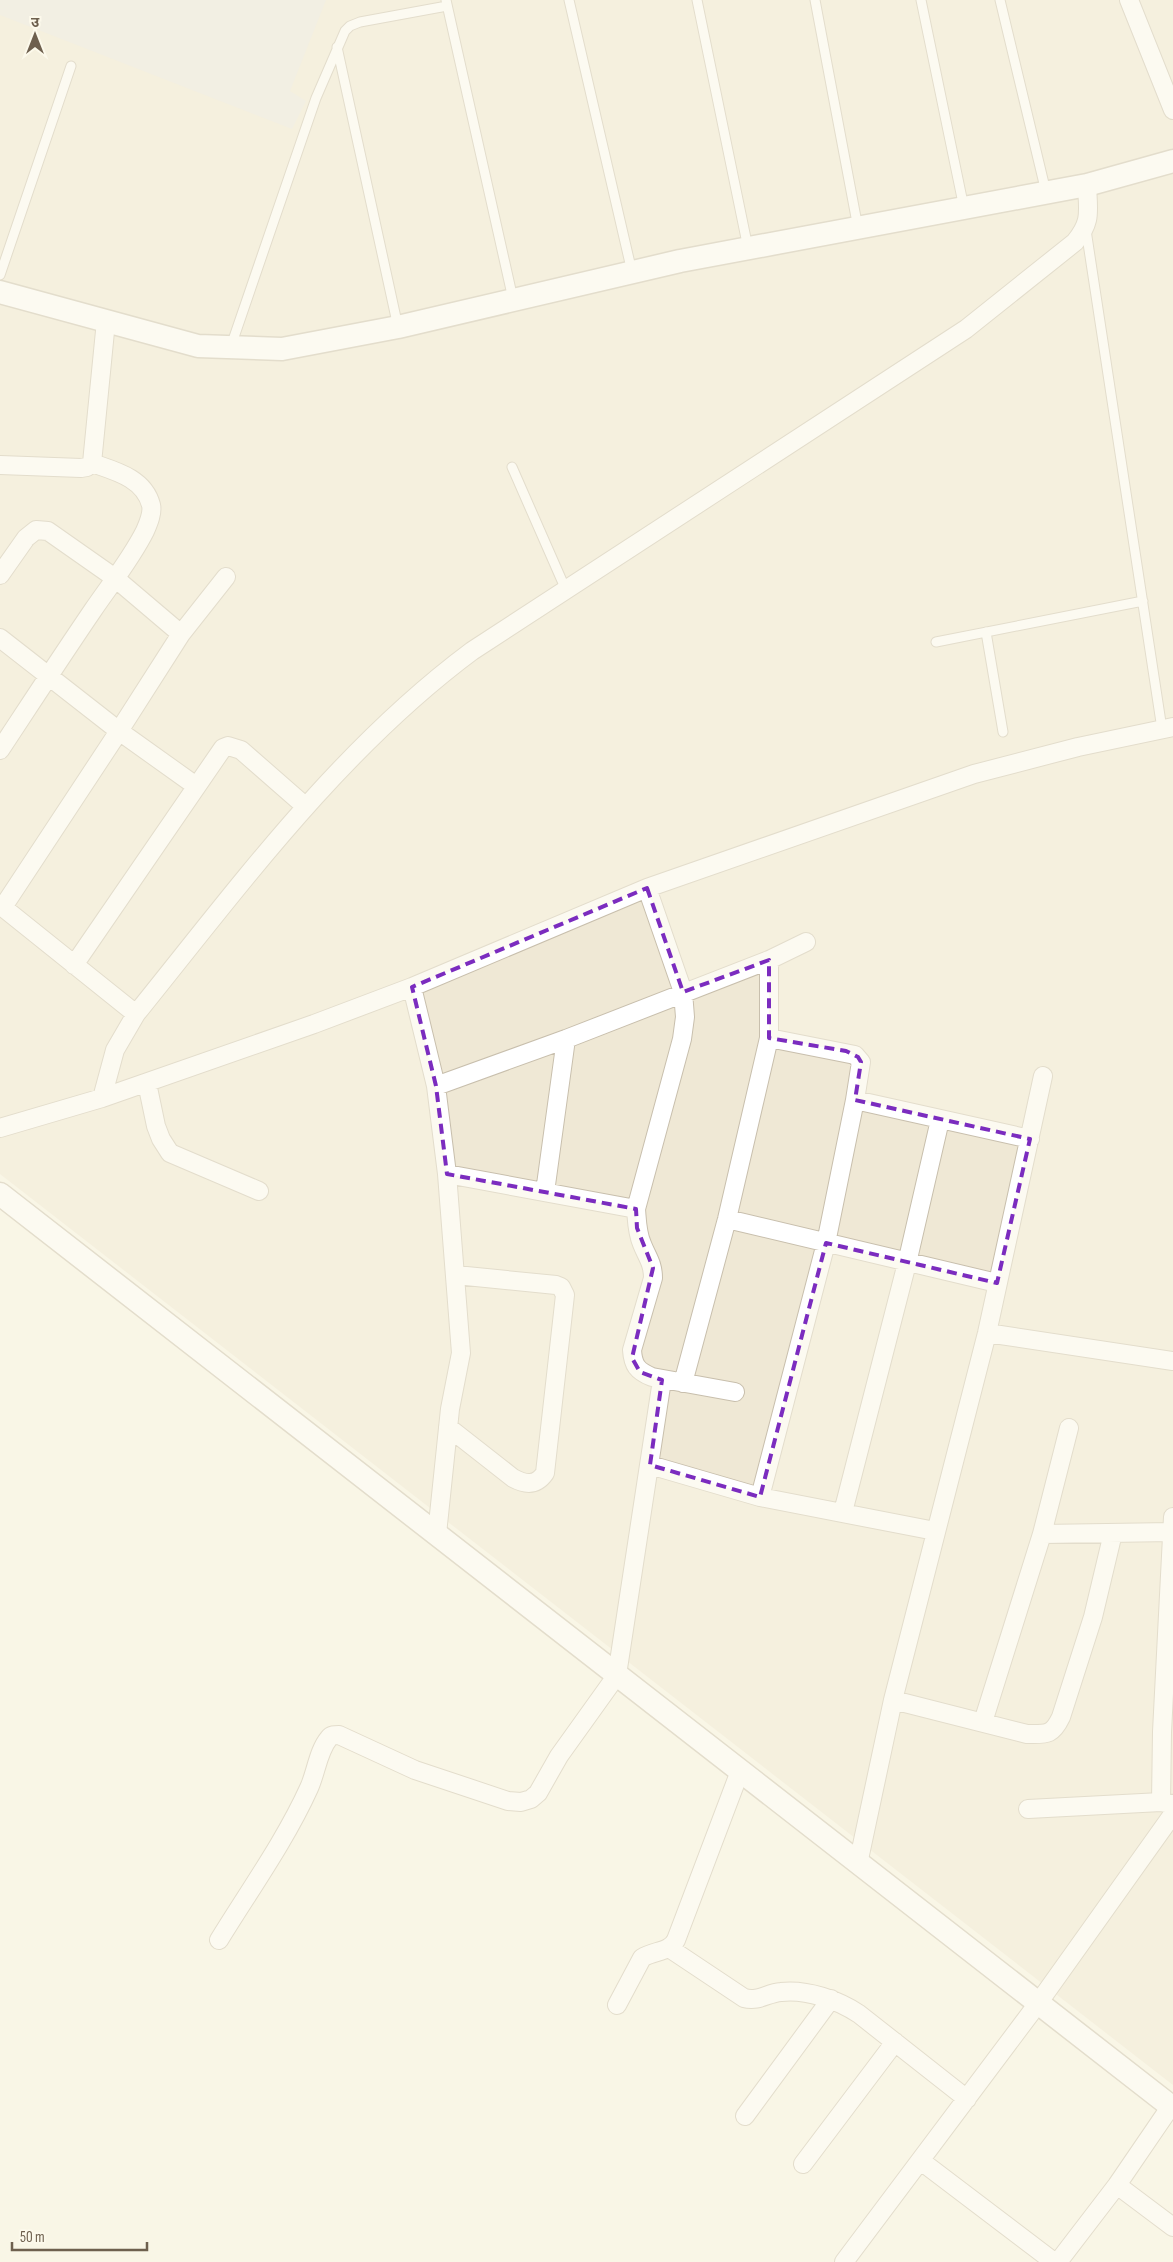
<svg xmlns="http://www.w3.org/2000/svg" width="1173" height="2262" viewBox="0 0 1173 2262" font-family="'Sofia Sans Condensed','Noto Sans Devanagari',sans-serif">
<rect width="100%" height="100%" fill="#f9f5e6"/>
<path fill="#efe8d5" d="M0 0H1173V2085L0 1174Z"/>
<path fill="#e9e6df" d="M0 0H326L290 91 306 101 292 129 0 15Z"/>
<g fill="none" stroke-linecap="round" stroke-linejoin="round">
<defs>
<path id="service" d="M446 0 513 299
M569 0 632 272
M697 0 748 248
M815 0 858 228
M921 0 964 208
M1000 0 1046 192
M337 47 398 327
M1086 230 1162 729
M0 275 71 66
M231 346 316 98 345 31 350 26 360 22 447 6
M512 467 566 590
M986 632 1003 732
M936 642 1143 601"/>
<path id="minor" d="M1129 0 1173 110
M0 465 81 468 87 467 92 463 106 321
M0 575 26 538 36 530 48 531 115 578 181 634
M0 638 119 731 196 786
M0 750C31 703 61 657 93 610 110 585 131 559 145 531 148 524 153 513 151 505 144 478 115 471 92 463
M647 888 683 992 685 1017 682 1039 636 1209C637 1221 637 1233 642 1244 647 1257 653 1263 653 1278L632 1350C633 1365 637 1371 652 1377L735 1392
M0 905 136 1014
M3 907 119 731 181 634 226 577
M74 965 223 748 228 746 241 750 305 806
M412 987 436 1086 447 1174 636 1209
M769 1038 855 1055 861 1062 855 1100 1030 1139
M147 1083 156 1126 161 1139 170 1153 259 1191
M436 1086 566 1039 769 960 806 942
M102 1098 115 1050 136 1014C240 885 339 750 472 651L966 329 1075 242C1092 221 1088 212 1087 185
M0 1128 102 1098 314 1024 412 987 647 888 974 774 1078 747 1173 727
M545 1192 566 1039
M727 1219 997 1283
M987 1333 1173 1361
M683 1383 727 1219 769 1038V960
M448 1427 513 1478C526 1485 536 1486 545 1473L565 1295 561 1287 556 1285 456 1275
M650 1465 760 1497 935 1531
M760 1497 826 1243 855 1100
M843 1512 907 1263 940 1120
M437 1534 450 1409 461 1353 447 1174
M1042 1534 1172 1532
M893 1700 1027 1734C1046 1734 1052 1736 1061 1717L1093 1617 1113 1533
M983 1722 1042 1534 1069 1428
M1161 1802 1162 1732 1173 1517
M1028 1809 1161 1802 1173 1804
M858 1864 893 1700 987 1333 1043 1076
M219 1940C249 1891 285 1841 309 1788 316 1773 318 1751 329 1738 331 1735 335 1735 339 1735L415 1770 508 1801 521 1802 531 1799 538 1793 559 1756 617 1675 662 1380
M669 1948 744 1998C759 2002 767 1993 781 1992 807 1989 838 2000 859 2014L967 2099
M617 2005 642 1958C654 1950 669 1953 676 1940L740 1771
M745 2116 831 1999
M921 2161 1054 2262
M803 2164 895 2042
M1117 2185 1173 2227
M844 2262 1039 2002 1173 1814
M1058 2262 1117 2185 1173 2103"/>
<path id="tertiary" d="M0 292 198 346 282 349 398 327 680 261 1087 185 1173 161
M0 1194 1173 2108"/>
</defs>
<use href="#service" stroke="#c8bfad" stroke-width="11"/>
<use href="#minor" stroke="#c8bfad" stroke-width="20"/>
<use href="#tertiary" stroke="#c8bfad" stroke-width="25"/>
<use href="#service" stroke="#fff" stroke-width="9"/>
<use href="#minor" stroke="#fff" stroke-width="18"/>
<use href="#tertiary" stroke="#fff" stroke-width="22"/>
</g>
<path d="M0 0H1173V2262H0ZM647 888 683 992 769 960V1038L846 1051 858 1057 861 1062 855 1100 1030 1139 997 1283 826 1243 760 1497 650 1465 662 1380 640 1372 632 1358 653 1268 637 1228 636 1209 447 1174 436 1086 412 987Z" fill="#f9f5e6" fill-opacity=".55" fill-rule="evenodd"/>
<path fill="none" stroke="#7b2cbf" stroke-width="4" stroke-dasharray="10 6" stroke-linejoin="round" d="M647 888 683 992 769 960V1038L846 1051 858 1057 861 1062 855 1100 1030 1139 997 1283 826 1243 760 1497 650 1465 662 1380 640 1372 632 1358 653 1268 637 1228 636 1209 447 1174 436 1086 412 987Z"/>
<g transform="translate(35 35)" stroke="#fcf9eb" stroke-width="4" paint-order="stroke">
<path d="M0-4L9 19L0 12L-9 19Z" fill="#6e604e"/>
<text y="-8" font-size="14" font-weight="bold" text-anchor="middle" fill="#6e604e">उ</text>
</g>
<path d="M12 2242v8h135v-8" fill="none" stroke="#6e604e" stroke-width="2.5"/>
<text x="20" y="2242" font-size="15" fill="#6e604e" stroke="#fcf9eb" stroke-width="4" paint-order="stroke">50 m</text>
</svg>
